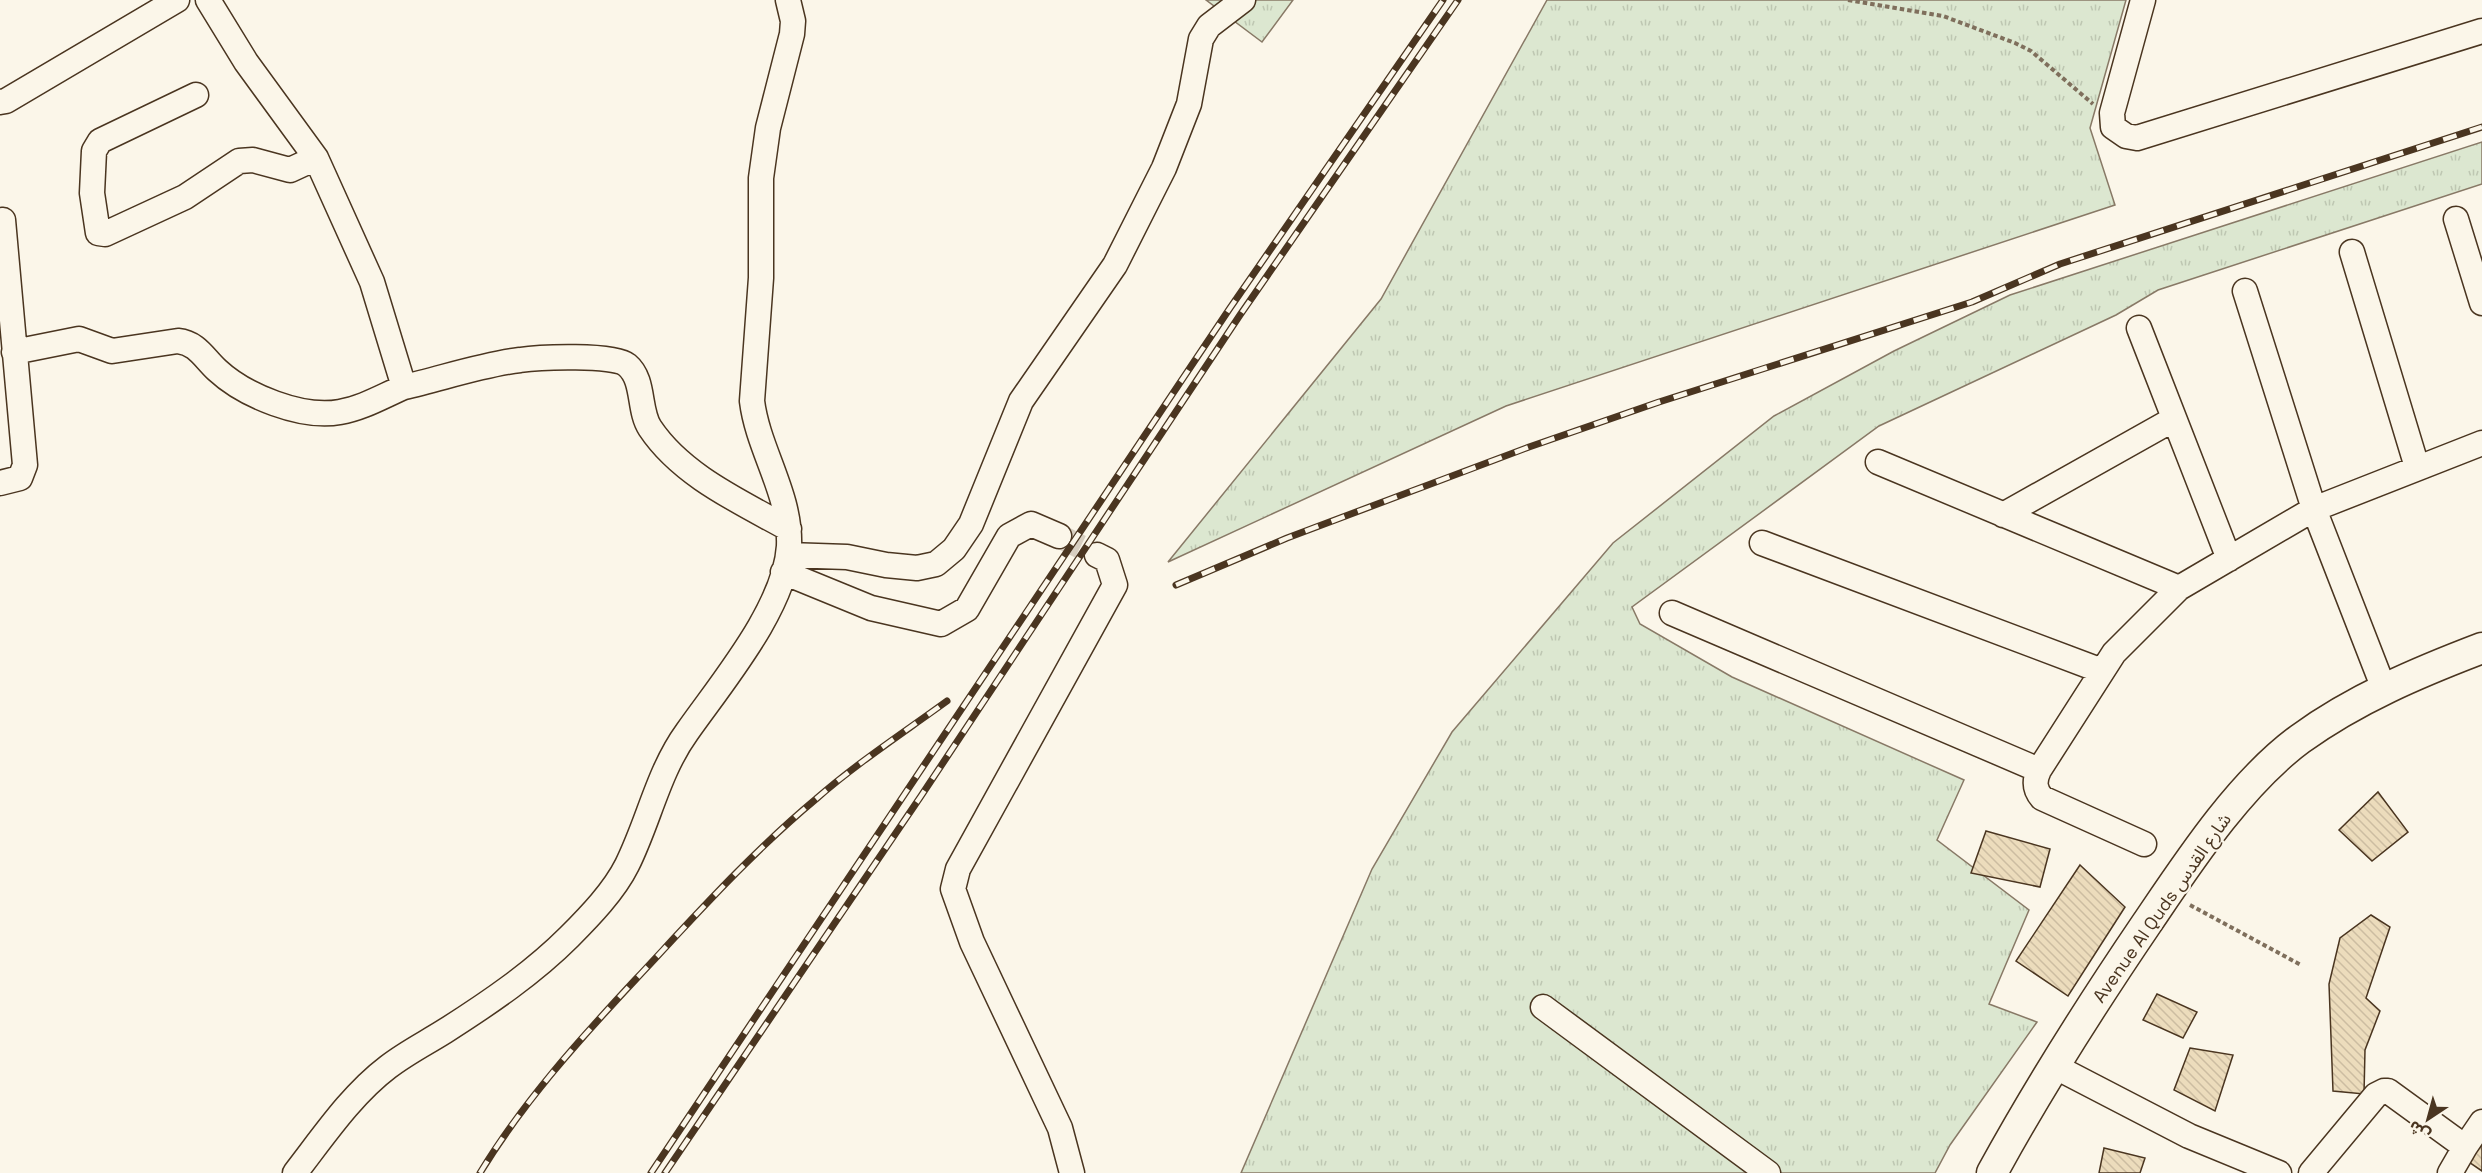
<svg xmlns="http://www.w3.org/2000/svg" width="2482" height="1173" viewBox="0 0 2482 1173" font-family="'Space Grotesk','Noto Sans Arabic',sans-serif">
<defs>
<pattern id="grass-tufts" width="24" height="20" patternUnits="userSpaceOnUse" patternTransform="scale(1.5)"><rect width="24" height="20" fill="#dce7d0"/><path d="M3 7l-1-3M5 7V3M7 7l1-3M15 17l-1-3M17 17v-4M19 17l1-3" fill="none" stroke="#bec7b2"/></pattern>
<pattern id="building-back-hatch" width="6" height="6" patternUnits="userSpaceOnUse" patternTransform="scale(1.5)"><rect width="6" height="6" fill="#ecdcbc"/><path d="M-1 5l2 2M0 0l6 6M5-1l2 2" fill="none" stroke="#ccbda1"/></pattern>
</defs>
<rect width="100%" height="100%" fill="#fbf6e9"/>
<path fill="url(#grass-tufts)" stroke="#887966" stroke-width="1.5" d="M1206 0H1293L1262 42Z
M1547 0H2126L2090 128 2115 205 1506 406 1168 562 1381 299Z
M2482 142V184L2158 290 2116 315 1879 426 1632 607 1640 624 1732 677 1964 780 1937 840 2029 910 1989 1004 2037 1022 1950 1145 1935 1173H1241L1372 869 1452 732 1613 543 1774 416 1894 351 2010 295Z"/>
<path fill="url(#building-back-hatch)" stroke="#4a3520" stroke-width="1.5" d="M2378 792 2408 832 2372 861 2339 830Z
M1986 831 2050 849 2040 887 1971 873Z
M2080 865 2125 907 2068 996 2016 961Z
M2371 915 2390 927 2366 998 2380 1011 2365 1050 2364 1094 2333 1091 2329 984 2340 938Z
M2157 994 2197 1012 2183 1038 2143 1020Z
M2190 1048 2233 1055 2215 1111 2174 1090Z
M2482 1140V1171L2466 1160Z
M2104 1148 2145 1158 2140 1173H2099Z"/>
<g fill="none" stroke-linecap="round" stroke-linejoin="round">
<path stroke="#d8cfc1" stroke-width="24" stroke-dasharray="24 12" stroke-linecap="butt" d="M1059 536 1097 555"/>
<defs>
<path id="minor" d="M2143 0 2112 113 2113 127 2126 136 2137 138 2482 31
M196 95 100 141 94 151 92 193 98 233 105 234 185 197 239 161 253 160 290 170 316 158 246 62 208 0
M0 102 6 101 177 0
M316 158 372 282 404 387C440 379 484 364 520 360 539 357 614 354 627 365 645 380 638 410 650 428 682 476 741 502 789 529
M2456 219 2482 303
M2352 252 2417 467
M2245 291 2314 509 2384 689
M2139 328 2229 559
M14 352 79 339 112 351 178 341C197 343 204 358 217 370 245 396 302 419 340 412 363 408 383 396 404 387
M1878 462 2179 588
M0 483 20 478 25 465 3 220
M2003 515 2174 419
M1762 543 2102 671
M788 555 847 557 886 565 917 568 936 564 954 549 971 524 1021 401 1115 265 1164 168 1189 104 1201 39 1209 26 1243 0
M783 572 871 608 941 624 967 609 1009 536 1031 524 1059 536
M1672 613 2039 770 2114 653 2179 588 2314 509 2482 443
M2039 770C2034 781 2034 789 2042 798L2144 844
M1543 1007 1768 1173
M2054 1066 2189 1136 2279 1173
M295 1173C323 1137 351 1095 388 1067 406 1053 426 1043 445 1031 489 1003 533 973 569 937 590 916 614 891 627 865 649 821 658 772 687 732 722 682 785 608 789 546 791 494 758 450 752 401L761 278V178L768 128 792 34 793 21 788 0
M1072 1173 1060 1128 972 942 953 889 958 869 1115 585 1107 560 1097 555
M2311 1173 2376 1095 2384 1091H2388L2465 1147 2482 1122
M2450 1173 2465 1147"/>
<path id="major" d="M1992 1173C2039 1087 2092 1004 2147 923 2189 861 2240 783 2300 739 2355 699 2419 672 2482 648"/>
</defs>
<use href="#minor" stroke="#4a3520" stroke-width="27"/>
<use href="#major" stroke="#4a3520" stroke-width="33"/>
<path stroke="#7f6f5c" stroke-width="4" stroke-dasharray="4.5 3" stroke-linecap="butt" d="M1848 0 1943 16 2015 43 2031 51 2093 104
M2190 905 2301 965"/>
<use href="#minor" stroke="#fbf6e9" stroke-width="24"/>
<use href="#major" stroke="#fbf6e9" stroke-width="30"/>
<defs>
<path id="rail" d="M1176 585 1287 538 1529 447 1659 402 1972 302 2060 264 2482 127
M480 1173C523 1102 580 1039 636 979 694 917 751 853 816 799 857 763 903 733 947 701
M651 1173 1230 308 1443 0
M665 1173 921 796 1240 315 1458 0"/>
</defs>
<use href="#rail" stroke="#4a3520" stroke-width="7"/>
<use href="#rail" stroke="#fbf6e9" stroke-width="4.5" stroke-dasharray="14" stroke-linecap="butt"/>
</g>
<g text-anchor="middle" stroke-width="4.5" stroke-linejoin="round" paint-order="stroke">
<g font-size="18" fill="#4a3520" stroke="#fbf6e9">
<text transform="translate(2162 908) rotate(-55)" y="6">Avenue Al Quds شارع القدس</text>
</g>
</g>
<g transform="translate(2428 1119) rotate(216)" stroke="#fbf6e9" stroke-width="4.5" paint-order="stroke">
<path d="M0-4.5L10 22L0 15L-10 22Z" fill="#4a3520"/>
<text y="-9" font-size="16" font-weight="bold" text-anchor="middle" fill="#4a3520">ش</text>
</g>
</svg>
